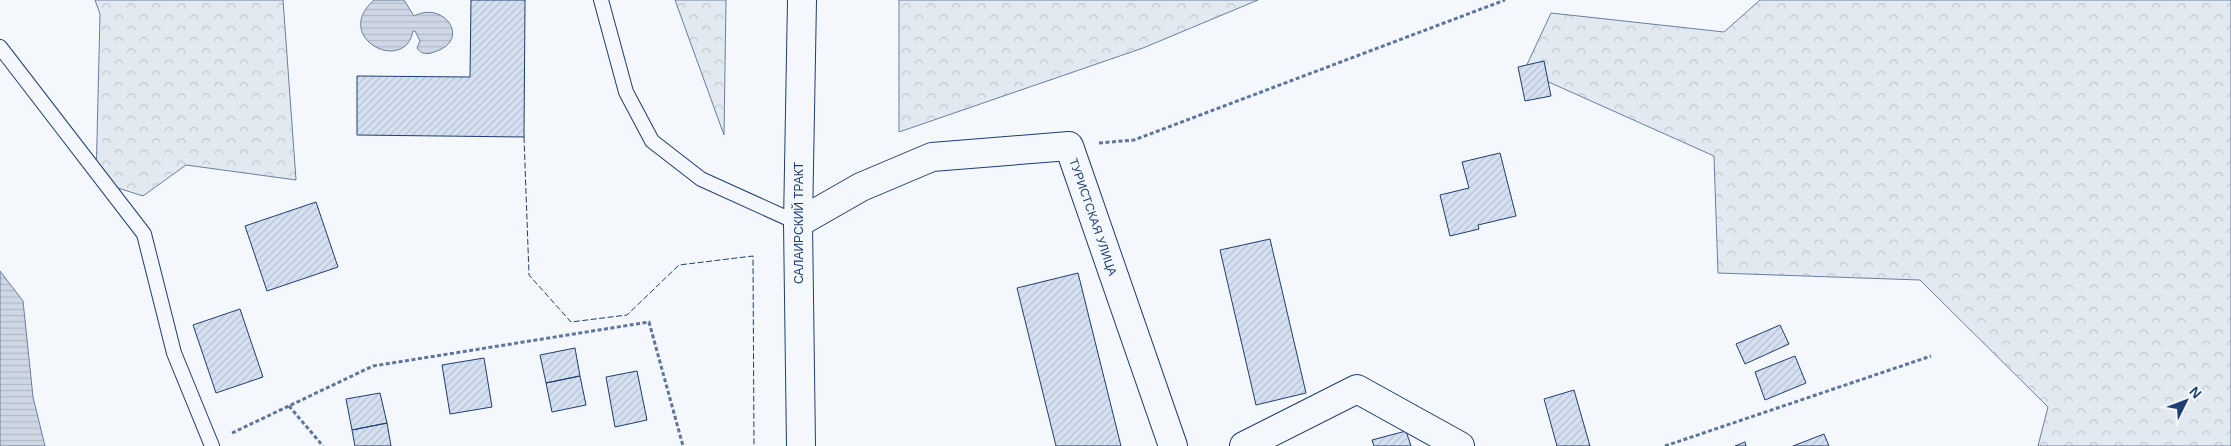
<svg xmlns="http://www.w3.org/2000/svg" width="2231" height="446" viewBox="0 0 2231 446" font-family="Arial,sans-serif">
<defs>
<pattern id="forest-crowns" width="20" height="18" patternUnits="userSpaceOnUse" patternTransform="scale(1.25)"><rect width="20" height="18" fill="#e3e9f0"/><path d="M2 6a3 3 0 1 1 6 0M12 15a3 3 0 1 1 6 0" fill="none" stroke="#c2c9d1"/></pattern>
<pattern id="water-rules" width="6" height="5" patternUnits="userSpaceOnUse" patternTransform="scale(1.25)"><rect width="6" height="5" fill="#cfd7e4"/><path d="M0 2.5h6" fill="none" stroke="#b1bac7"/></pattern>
<pattern id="building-hatch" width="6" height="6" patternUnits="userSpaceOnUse" patternTransform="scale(1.25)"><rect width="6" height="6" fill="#d5e0f0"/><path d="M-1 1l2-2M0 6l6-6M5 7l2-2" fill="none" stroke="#b6c1d1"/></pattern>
</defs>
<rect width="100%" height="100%" fill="#f4f7fb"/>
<path fill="url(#forest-crowns)" stroke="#687fa3" d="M95 0H283L296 180 186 165 143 196 96 181 100 14Z
M675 0H726L724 135Z
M899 0H1258L1143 48 899 132Z
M1760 0H2231V446H2038L2048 407 1920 280 1718 273 1714 156 1524 71 1551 13 1724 32Z"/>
<path fill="url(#water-rules)" stroke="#687fa3" d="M374 0H404L414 16C445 0 472 41 434 52 427 55 421 54 417 48L420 41 415 31H413C405 75 331 38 374 0Z
M0 271 23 301 33 397 45 446H0Z"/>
<path fill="url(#building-hatch)" stroke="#1d3f73" d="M471 0H525L524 137 357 135V76L470 77Z
M1544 61 1551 96 1525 101 1518 67Z
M1500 153 1516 216 1478 225 1479 229 1450 236 1440 195 1469 188 1462 162Z
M316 202 338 267 267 291 245 226Z
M1270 239 1306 393 1256 405 1220 250Z
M1078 273 1121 446H1056L1017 288Z
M240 309 263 377 216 393 193 325Z
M1780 325 1789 344 1745 364 1736 344Z
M575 348 580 376 546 383 540 355Z
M1795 356 1806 383 1765 400 1755 372Z
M484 358 492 407 450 414 442 365Z
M637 371 647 420 615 427 606 377Z
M580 376 586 405 552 412 546 383Z
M1574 390 1590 446H1557L1544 399Z
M380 393 387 423 352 430 346 399Z
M387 423 391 446H355L352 430Z
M1406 431 1411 446H1374L1372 440Z
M1824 434 1829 446H1793Z
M1745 442 1746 446H1735Z"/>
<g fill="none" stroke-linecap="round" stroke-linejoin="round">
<defs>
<path id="service" d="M601 0 626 92 652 141 701 179 798 223
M0 47 144 234 174 353 212 446"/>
<path id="minor" d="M798 223 861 187 932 157 1069 146 1173 446
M1244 446 1357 389 1460 446"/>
<path id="tertiary" d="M801 446 798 223 802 0"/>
</defs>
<use href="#service" stroke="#1d3f73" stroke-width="16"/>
<use href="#minor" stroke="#1d3f73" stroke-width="30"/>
<use href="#tertiary" stroke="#1d3f73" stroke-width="30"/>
<path stroke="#5e769c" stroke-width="3" stroke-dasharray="4 2.5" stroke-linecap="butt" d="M1099 143 1134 140 1505 0
M289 406 323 446
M232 433 373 366 649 322 683 446
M1665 446 1931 356"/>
<use href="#service" stroke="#f4f7fb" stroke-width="14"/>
<use href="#minor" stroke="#f4f7fb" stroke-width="28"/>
<use href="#tertiary" stroke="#f4f7fb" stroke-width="28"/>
<path stroke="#1d3f73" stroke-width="1" stroke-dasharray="6 2.5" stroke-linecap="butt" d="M524 137 529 275 571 322 627 315 679 265 753 256 754 446"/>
</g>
<g text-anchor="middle" stroke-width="4" stroke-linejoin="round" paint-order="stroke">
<g font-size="12" fill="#1d3f73" stroke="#f4f7fb">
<text transform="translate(1093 217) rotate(71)" y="4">ТУРИСТСКАЯ УЛИЦА</text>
<text transform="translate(799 223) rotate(-90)" y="4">САЛАИРСКИЙ ТРАКТ</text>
</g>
</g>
<g transform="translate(2186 401) rotate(48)" stroke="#f4f7fb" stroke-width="4" paint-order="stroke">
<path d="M0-4L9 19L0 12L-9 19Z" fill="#1d3f73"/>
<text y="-8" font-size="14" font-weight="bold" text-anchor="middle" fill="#1d3f73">N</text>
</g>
</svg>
